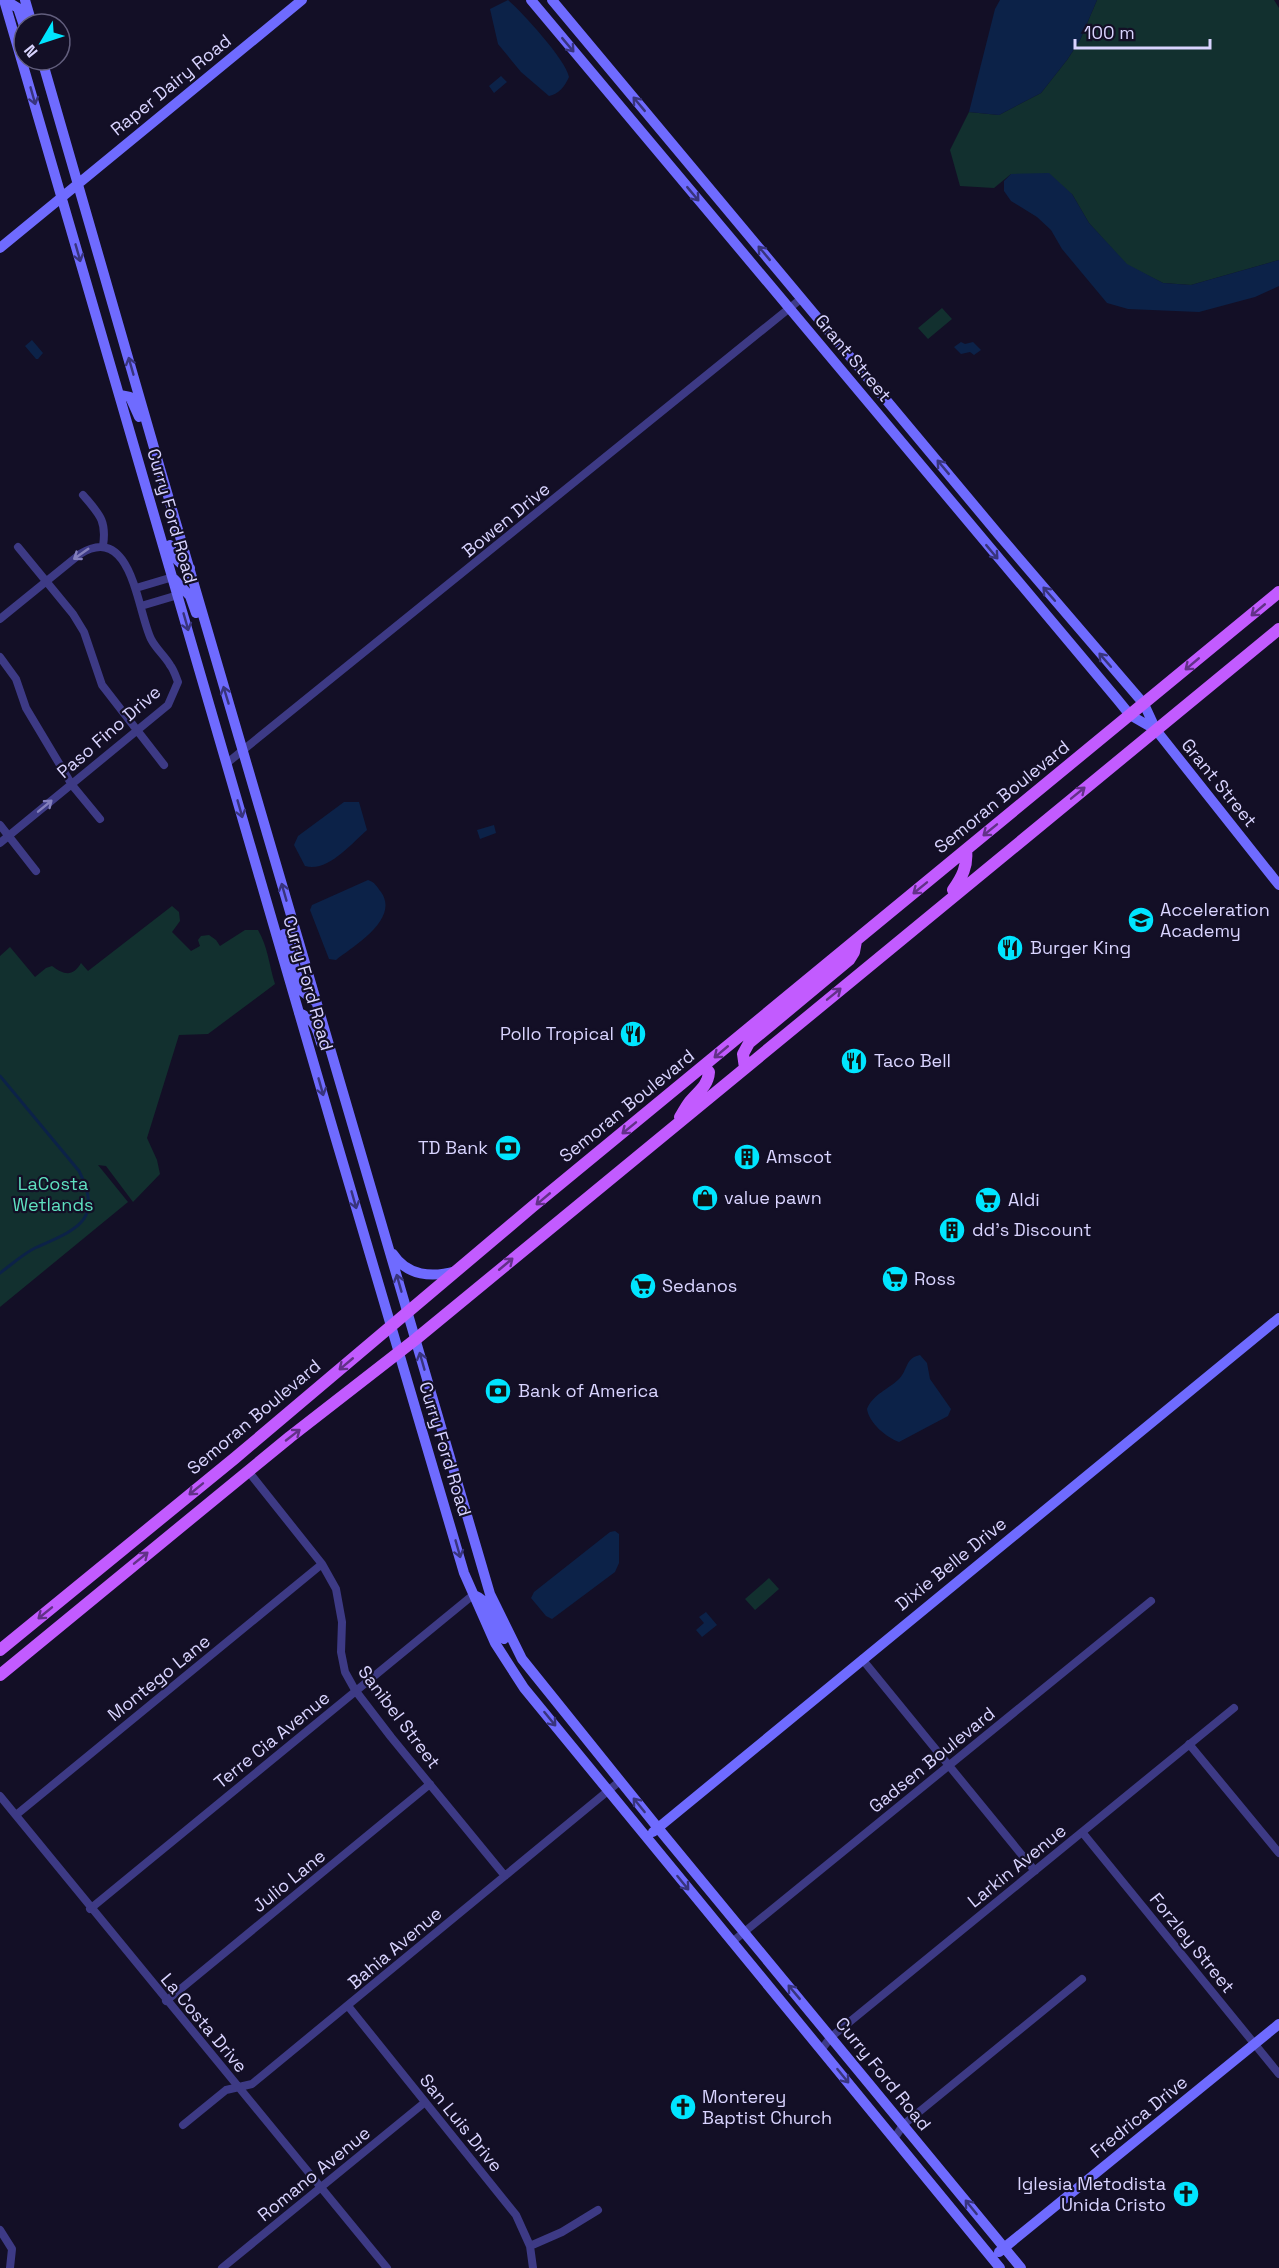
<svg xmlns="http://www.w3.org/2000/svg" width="1279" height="2268" viewBox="0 0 1279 2268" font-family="'Space Grotesk',sans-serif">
<rect width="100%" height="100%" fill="#130f26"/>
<path fill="#12302f" d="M1097 0H1274L1279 8V260L1191 285 1163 283 1127 265 1089 223 1072 194 1011 174 994 188 960 186 950 150 969 112 999 115 1041 93 1067 60 1080 40Z
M942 308 952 319 928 339 918 328Z
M172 906 179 912 180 921 172 932 191 951 200 946 198 940 201 936 209 935 216 940 220 946 245 930H258C268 947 269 965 275 984L208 1034 179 1035 147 1138 157 1160 160 1174 133 1202 106 1166 98 1165 128 1202 0 1307V956L10 947 35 977 46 968 52 966C64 975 73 977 81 963L88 971Z
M769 1578 779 1589 755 1610 745 1599Z"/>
<path fill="#0c2248" d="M508 0C522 12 566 60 569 77 565 86 559 94 549 96L521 72 498 44 490 9Z
M1000 0H1097L1080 40 1067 60 1041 93 999 115 969 112 995 9Z
M501 76 507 82 494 93 489 86Z
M1049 173 1072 194 1089 223 1127 264 1163 283 1191 285 1279 260V286L1255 297 1199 312 1128 309 1107 303 1062 249 1051 230 1037 217 1011 201 1004 191V181L1011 174Z
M32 340 43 353 38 359H36L25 346Z
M961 342 965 344 973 342 981 350 974 355 970 352 961 354 954 347Z
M344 802H359L367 830C351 844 327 873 305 866L294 845 298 836Z
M494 825 496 833 480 839 477 830Z
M368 880C375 882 377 887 381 892 400 919 354 946 336 960L329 959 310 910 312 905Z
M920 1355 927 1363 930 1379 951 1409 948 1416 899 1442C886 1437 869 1423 867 1409 873 1394 889 1389 899 1379 908 1370 905 1358 920 1355Z
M615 1531 619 1534V1563L615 1572 552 1619 546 1616 531 1598 534 1592 610 1532Z
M706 1612 717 1625 702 1637 696 1630 704 1623 699 1617Z"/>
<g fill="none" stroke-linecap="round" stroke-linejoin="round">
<path stroke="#0c2248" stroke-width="3" d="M0 1076 79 1171C105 1221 75 1230 35 1248 23 1254 11 1265 0 1273"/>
<path stroke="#3d3a85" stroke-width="8" d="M83 495C99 514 107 520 103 546
M18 547 73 614 84 632 102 685 164 765
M136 588 173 577
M141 606 178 595
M0 619 80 554C132 522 137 610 151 639 156 649 165 656 170 665 174 670 176 677 178 682L168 705 0 843
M0 657 16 679 26 708 72 785 100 819
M227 763 802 298
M0 825 36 871
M248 1471 322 1564 336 1589 342 1622 341 1652 345 1672 355 1690 391 1737 505 1876
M862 1659 1035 1871
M1189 1744 1279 1853
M0 1796 387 2268
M16 1815 322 1564
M1082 1832 1279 2074
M90 1909 473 1595
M732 1942 1151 1601
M166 2001 430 1784
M348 2006 516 2215 530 2246 533 2268
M821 2050 831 2037 1234 1708
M183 2125 226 2090 252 2084 620 1781
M894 2139 903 2125 1082 1979
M0 2230 12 2249 10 2268
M530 2246 562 2232 598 2210
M222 2268 424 2103"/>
<path stroke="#6f6bff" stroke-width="10" d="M4 0 332 1126 464 1573 495 1643 524 1688 1000 2268
M5 0 18 8 24 26
M25 0 32 24
M531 0 1117 699 1130 715 1156 730
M552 0 999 535 1144 704 1156 730 1279 885
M42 60 159 465 490 1594 522 1659 658 1828 1021 2268
M0 248 302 0
M120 395 130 397 139 417
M170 545C173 556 178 565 190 568
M174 579 190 596 196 613
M284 934 302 991 316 1002
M299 1013C314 1019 317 1028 321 1043
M393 1254C407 1276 432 1278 456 1271
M476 1596C490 1601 498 1627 504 1639
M653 1832 1279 1318
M999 2252 1279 2024"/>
<path stroke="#c25bff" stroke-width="12" d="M953 890C962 877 968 866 966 850
M745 1068 743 1054 749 1043 849 960 854 952 856 941
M680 1117C683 1113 685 1108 688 1104 696 1093 708 1087 709 1072L704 1066
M0 1650 235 1458 532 1207 1279 592
M0 1675 290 1437 416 1339 1279 629"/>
</g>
<defs><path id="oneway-shaft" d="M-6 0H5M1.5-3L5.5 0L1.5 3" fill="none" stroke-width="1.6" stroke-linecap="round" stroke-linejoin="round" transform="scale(1.5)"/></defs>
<g stroke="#38347d">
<use href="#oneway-shaft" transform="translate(568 45) rotate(50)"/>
<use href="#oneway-shaft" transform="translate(33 96) rotate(74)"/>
<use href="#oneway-shaft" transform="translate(639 104) rotate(-130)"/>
<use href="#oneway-shaft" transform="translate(693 194) rotate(50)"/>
<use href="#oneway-shaft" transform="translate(78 253) rotate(74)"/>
<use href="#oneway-shaft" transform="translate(764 253) rotate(-130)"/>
<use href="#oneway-shaft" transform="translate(131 366) rotate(-106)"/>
<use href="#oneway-shaft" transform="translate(943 467) rotate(-130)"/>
<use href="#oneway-shaft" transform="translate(992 552) rotate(50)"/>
<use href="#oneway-shaft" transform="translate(1049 594) rotate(-131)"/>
<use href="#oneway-shaft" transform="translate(186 622) rotate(74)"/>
<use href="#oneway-shaft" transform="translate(1105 660) rotate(-131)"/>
<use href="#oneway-shaft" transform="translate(226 695) rotate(-107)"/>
<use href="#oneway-shaft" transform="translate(240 809) rotate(74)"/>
<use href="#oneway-shaft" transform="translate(284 892) rotate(-106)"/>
<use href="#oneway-shaft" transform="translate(321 1087) rotate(74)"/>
<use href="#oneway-shaft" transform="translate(354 1200) rotate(74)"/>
<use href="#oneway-shaft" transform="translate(399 1283) rotate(-106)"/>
<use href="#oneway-shaft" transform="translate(422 1361) rotate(-106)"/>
<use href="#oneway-shaft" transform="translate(458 1549) rotate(74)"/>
<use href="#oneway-shaft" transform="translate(550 1719) rotate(51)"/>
<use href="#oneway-shaft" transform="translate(639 1805) rotate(-129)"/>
<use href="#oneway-shaft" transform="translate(683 1883) rotate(51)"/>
<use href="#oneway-shaft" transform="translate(794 1992) rotate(-130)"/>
<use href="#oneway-shaft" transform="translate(843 2076) rotate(51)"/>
<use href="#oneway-shaft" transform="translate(971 2207) rotate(-129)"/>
</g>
<g stroke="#837fbc">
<use href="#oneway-shaft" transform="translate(81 554) rotate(145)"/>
<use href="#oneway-shaft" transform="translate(45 806) rotate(-39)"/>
</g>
<g stroke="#623188">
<use href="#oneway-shaft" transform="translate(1258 610) rotate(140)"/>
<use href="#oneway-shaft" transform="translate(1192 664) rotate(140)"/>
<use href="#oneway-shaft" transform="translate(1078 793) rotate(-39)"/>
<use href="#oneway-shaft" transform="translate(990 830) rotate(141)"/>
<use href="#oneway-shaft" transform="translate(920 888) rotate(141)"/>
<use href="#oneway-shaft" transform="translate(834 994) rotate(-39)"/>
<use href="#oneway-shaft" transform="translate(721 1052) rotate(140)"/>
<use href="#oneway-shaft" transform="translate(629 1128) rotate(141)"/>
<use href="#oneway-shaft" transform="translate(543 1199) rotate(140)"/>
<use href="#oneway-shaft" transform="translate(506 1264) rotate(-40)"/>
<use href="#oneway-shaft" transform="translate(346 1364) rotate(140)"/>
<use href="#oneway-shaft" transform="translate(293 1435) rotate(-38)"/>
<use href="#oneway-shaft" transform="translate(196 1489) rotate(141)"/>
<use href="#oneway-shaft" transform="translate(141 1558) rotate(-39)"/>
<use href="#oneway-shaft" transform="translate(45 1613) rotate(141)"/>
</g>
<defs>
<symbol id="school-disc" viewBox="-11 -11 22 22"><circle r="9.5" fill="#00e5ff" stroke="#130f26"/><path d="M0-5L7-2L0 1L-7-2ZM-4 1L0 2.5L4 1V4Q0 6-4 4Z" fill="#111"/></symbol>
<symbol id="restaurant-disc" viewBox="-11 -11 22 22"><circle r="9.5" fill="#00e5ff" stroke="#130f26"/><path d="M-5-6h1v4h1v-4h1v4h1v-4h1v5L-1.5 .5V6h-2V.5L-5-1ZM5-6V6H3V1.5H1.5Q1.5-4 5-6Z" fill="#111"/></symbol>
<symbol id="bank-disc" viewBox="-11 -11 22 22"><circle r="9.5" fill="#00e5ff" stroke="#130f26"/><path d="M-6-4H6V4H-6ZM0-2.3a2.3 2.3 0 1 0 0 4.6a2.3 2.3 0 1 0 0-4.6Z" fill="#111"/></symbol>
<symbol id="building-disc" viewBox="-11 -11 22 22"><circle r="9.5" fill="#00e5ff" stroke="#130f26"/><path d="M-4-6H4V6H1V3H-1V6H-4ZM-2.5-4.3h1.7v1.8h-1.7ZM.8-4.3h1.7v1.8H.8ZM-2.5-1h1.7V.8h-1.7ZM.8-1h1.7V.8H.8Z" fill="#111"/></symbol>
<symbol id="shop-disc" viewBox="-11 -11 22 22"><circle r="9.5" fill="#00e5ff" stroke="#130f26"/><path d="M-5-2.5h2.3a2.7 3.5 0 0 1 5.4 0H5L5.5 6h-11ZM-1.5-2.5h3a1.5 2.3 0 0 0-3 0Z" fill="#111"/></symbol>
<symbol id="supermarket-disc" viewBox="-11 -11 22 22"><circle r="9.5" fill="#00e5ff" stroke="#130f26"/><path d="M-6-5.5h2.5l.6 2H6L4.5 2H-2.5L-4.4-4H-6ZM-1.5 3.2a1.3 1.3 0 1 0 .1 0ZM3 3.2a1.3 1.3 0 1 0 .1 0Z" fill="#111"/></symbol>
<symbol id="church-disc" viewBox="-11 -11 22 22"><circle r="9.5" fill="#00e5ff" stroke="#130f26"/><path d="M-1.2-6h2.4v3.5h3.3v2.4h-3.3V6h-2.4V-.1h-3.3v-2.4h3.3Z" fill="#111"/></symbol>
</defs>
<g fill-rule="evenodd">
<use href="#school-disc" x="1126" y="905" width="30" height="30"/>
<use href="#restaurant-disc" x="995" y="933" width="30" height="30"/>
<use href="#restaurant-disc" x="618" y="1019" width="30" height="30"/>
<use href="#restaurant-disc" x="839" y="1046" width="30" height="30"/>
<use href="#bank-disc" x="493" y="1133" width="30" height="30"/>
<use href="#building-disc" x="732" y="1142" width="30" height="30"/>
<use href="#shop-disc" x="690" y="1183" width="30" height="30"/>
<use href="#supermarket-disc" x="973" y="1185" width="30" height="30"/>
<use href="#building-disc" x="937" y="1215" width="30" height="30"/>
<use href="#supermarket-disc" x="880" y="1264" width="30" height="30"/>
<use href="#supermarket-disc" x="628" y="1271" width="30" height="30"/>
<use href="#bank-disc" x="483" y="1376" width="30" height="30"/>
<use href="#church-disc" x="668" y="2092" width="30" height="30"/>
<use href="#church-disc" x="1171" y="2179" width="30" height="30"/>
</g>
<g text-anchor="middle" stroke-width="4.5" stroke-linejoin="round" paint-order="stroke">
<g font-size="18" fill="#d9d4ff" stroke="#130f26">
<text transform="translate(171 85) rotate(-39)" y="6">Raper Dairy Road</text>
<text transform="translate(853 358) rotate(50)" y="6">Grant Street</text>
<text transform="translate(172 516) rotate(74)" y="6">Curry Ford Road</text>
<text transform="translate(506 520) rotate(-39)" y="6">Bowen Drive</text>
<text transform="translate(109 732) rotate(-41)" y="6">Paso Fino Drive</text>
<text transform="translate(1219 783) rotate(51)" y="6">Grant Street</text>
<text transform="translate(1002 797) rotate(-39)" y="6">Semoran Boulevard</text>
<text transform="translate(308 983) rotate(74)" y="6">Curry Ford Road</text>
<text transform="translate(627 1106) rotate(-39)" y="6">Semoran Boulevard</text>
<text transform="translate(254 1417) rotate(-40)" y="6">Semoran Boulevard</text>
<text transform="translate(445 1449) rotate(73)" y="6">Curry Ford Road</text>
<text transform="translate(951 1564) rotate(-39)" y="6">Dixie Belle Drive</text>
<text transform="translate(159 1678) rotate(-39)" y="6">Montego Lane</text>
<text transform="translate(399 1717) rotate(53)" y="6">Sanibel Street</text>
<text transform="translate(272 1740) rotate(-39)" y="6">Terre Cia Avenue</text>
<text transform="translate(932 1760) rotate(-39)" y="6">Gadsen Boulevard</text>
<text transform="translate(1017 1866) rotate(-39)" y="6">Larkin Avenue</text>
<text transform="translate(289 1881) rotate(-39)" y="6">Julio Lane</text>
<text transform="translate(1192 1943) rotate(51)" y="6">Forzley Street</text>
<text transform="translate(395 1948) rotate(-40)" y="6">Bahia Avenue</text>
<text transform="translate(204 2023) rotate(50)" y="6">La Costa Drive</text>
<text transform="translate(883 2074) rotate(51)" y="6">Curry Ford Road</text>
<text transform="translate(1139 2117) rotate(-39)" y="6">Fredrica Drive</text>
<text transform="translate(461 2123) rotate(51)" y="6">San Luis Drive</text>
<text transform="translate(314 2174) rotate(-39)" y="6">Romano Avenue</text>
</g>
<g font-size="18" fill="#d9d4ff" stroke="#130f26" text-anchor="start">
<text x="1160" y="916">Acceleration<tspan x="1160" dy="21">Academy</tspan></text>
<text x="1030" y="954">Burger King</text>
<text x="614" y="1040" text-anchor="end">Pollo Tropical</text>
<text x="874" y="1067">Taco Bell</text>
<text x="488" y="1154" text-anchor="end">TD Bank</text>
<text x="766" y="1163">Amscot</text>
<text x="724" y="1204">value pawn</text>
<text x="1008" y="1206">Aldi</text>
<text x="972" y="1236">dd's Discount</text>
<text x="914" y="1285">Ross</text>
<text x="662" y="1292">Sedanos</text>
<text x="518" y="1397">Bank of America</text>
<text x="702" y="2103">Monterey<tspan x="702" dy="21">Baptist Church</tspan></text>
<text x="1166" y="2190" text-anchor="end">Iglesia Metodista<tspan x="1166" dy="21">Unida Cristo</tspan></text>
</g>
<g font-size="18" fill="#5fe0c0" stroke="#130f26">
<text x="53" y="1190">LaCosta<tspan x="53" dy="21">Wetlands</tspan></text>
</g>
</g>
<g transform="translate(42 42) rotate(231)"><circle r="28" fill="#130f26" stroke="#625e7d" stroke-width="1.5"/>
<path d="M0-4.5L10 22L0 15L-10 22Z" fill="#00e5ff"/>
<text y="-9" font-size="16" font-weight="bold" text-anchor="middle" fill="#d9d4ff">N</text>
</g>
<path d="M1075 39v9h135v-9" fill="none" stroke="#d9d4ff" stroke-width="3"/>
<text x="1084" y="39" font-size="18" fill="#d9d4ff" stroke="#130f26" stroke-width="4.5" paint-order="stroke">100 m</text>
</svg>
